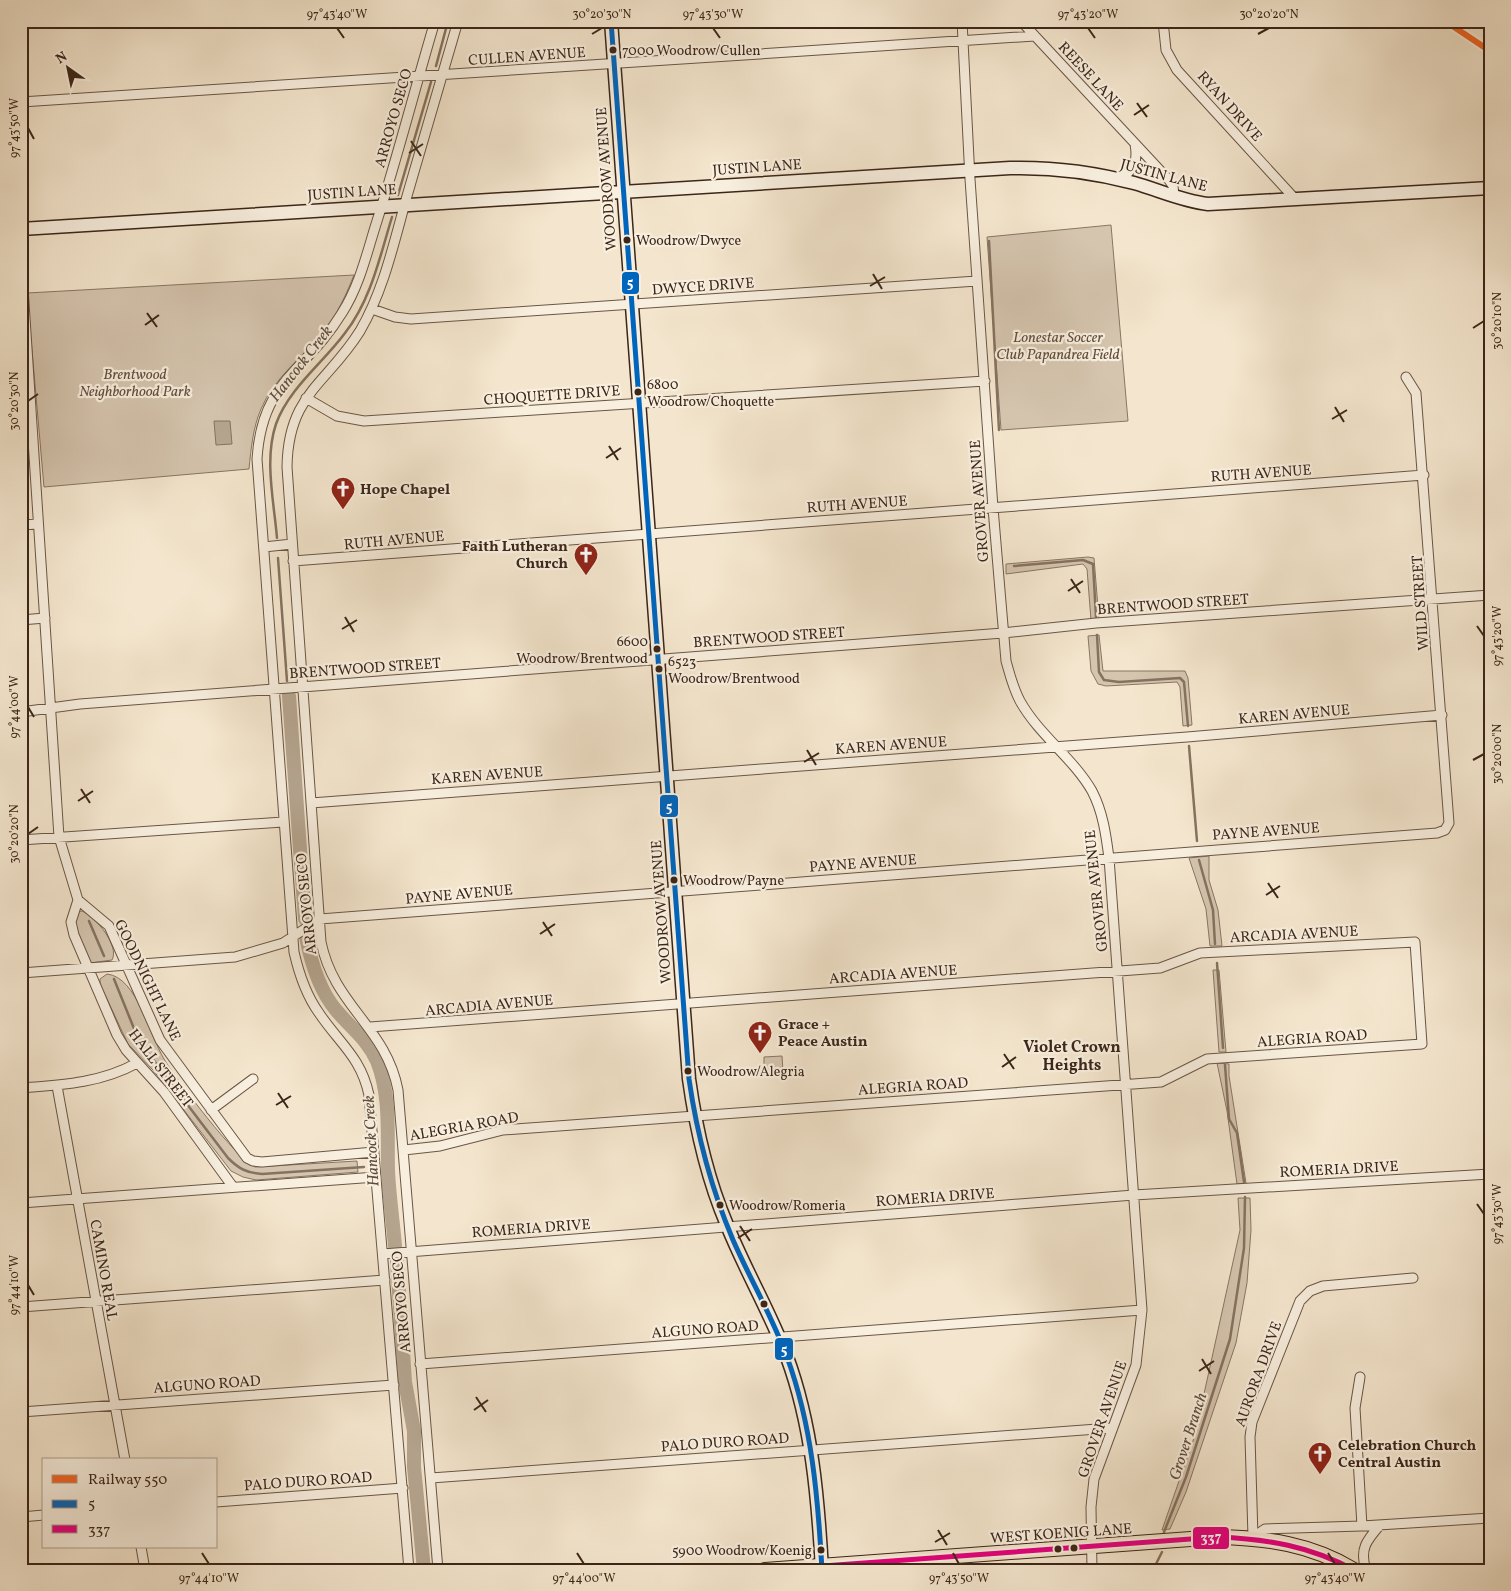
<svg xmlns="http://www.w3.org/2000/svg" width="1511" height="1591" viewBox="0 0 1511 1591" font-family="Vollkorn,serif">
<rect width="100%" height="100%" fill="#f4e6ce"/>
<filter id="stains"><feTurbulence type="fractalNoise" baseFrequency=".004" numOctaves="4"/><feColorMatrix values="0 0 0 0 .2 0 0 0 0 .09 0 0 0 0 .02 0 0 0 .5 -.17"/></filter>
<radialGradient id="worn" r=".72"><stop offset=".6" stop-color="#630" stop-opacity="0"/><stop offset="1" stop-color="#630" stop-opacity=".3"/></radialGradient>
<path fill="#d5c5af" stroke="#887664" d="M1111 225 1128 421 1001 430 987 237Z
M354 275C346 295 337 315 323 332 303 358 274 377 261 409 253 427 251 449 249 469L44 487 27 293Z
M1088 557 1094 558 1099 620H1091L1087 569 1083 564 1006 574V564Z
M1099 635 1103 671H1185L1188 678 1192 725 1183 726 1180 687 1177 682 1106 686 1098 684 1091 671 1088 636Z
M1209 856V880L1218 910 1222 946H1210L1206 909 1189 858Z
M82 911C95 916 120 946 112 960L90 963 78 934 75 924 78 912Z
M1213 970H1219L1226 1052H1219Z
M107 974C137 977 150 1036 164 1059 176 1079 237 1160 255 1167L357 1161 358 1172 256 1180 243 1177 231 1171 153 1070 128 1044 100 984V979Z
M782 1056 783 1071 768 1072 764 1068V1057Z
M1217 1063 1229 1064V1076L1246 1183 1237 1184 1227 1111Z
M1238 1198H1250L1251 1230 1247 1283 1236 1343 1186 1492 1170 1529 1162 1530 1195 1435 1240 1230Z"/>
<path fill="#b5a590" stroke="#857260" d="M214 421H230L232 444 216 445Z"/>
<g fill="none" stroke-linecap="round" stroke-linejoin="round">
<path stroke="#857260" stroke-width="2.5" d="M1484 21 1490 25
M436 66 448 21
M398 195 431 82
M989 241 999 430
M277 538C274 502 264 459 276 424 289 388 323 363 345 333 371 300 380 256 392 217
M278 558 287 681
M1014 566 1083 560 1093 564 1096 617
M1097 635 1099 672 1104 680 1119 682 1180 678 1184 682 1188 726
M1189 746 1197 841
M1199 860 1213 910 1215 944
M89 921 104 956
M1217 963 1223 1048
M114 979 139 1041 228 1158C239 1169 247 1173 262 1174L364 1167
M1225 1065 1229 1119 1237 1133 1244 1182
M384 1169 388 1171
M1164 1532 1186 1477 1230 1339 1244 1248 1245 1197
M1153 1570 1162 1552"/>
<path stroke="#b5a590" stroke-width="14" d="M289 696 305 919
M306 937C311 962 319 990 336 1010 350 1027 368 1040 377 1061 391 1096 387 1133 388 1170 389 1195 393 1221 395 1246
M397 1261 405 1382 414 1431V1467L424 1570"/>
<defs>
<path id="street" d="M962 21 970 179 993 508 1006 661C1010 675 1013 688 1020 701 1039 735 1073 758 1092 791 1103 812 1106 835 1109 858L1142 1310 1136 1365 1094 1479 1091 1507 1092 1570
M1021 21 1169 180 1173 186 1174 196
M1163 21 1166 50 1177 70 1296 200
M21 102 1035 36
M1118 179C1135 171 1138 161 1135 144
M21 257 59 837 78 900 109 926 160 1040 247 1158 253 1161 262 1162 374 1152
M372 309 395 317 411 319 977 281
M306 398 337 416 364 421 985 381
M21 433H32
M21 525 38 524
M264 547 292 544
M293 561 1424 475
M21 620 45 618
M21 712 80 704 1003 633 1096 623 1490 595
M311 803 1187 737 1442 715
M21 840 283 822
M78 900 71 922 74 935 117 1035 126 1050 164 1092 233 1187
M21 973 235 957 283 943 320 919 1437 833 1445 830 1449 823 1416 393 1406 377
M370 1027 1160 968 1200 953 1415 942 1422 1044 1207 1059 1161 1082 503 1130 440 1146 404 1150
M57 1086 125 1460
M21 1088C62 1085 101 1083 137 1063
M211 1110 253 1079
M21 1203 376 1177
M383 1254 1134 1195 1490 1174
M21 1307 385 1280
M420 1364 1142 1310
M1360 1377 1355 1408 1362 1526
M21 1412 394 1385
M431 1478 1111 1428
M216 1502 403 1488
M21 1517 44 1515
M1253 1537 1250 1437 1252 1422 1300 1301 1310 1291 1323 1286 1413 1278
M1253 1537 1265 1529 1362 1526 1490 1518
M141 1547 145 1570
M409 1570 369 1095C361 1057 339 1043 319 1013 306 995 299 974 294 952L257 459C262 379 306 372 342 313 360 285 367 252 377 221 398 155 415 88 435 21
M438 1570 398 1090C386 1027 334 1006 321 942L287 467C288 394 327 384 360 331 384 290 394 242 407 196 424 137 441 80 458 21
M1366 1570C1359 1549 1367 1540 1380 1525"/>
<path id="secondary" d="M611 21 689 1079C696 1129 707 1178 727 1225 745 1270 770 1312 787 1357 812 1425 818 1498 822 1570
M21 229 1010 168C1052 167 1093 172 1134 183 1159 190 1182 201 1208 204L1490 188"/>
<path id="primary" d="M765 1570 1218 1537C1267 1538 1311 1544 1354 1570"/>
</defs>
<use href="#street" stroke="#6a5646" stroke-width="11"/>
<use href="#secondary" stroke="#3c2619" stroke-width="15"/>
<use href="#primary" stroke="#3c2619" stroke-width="16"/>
<use href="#street" stroke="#f8efdf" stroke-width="9"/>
<use href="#secondary" stroke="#f8efdf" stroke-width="12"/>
<use href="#primary" stroke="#f4e6ce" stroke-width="14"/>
<defs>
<path id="bus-1" d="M611 21 689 1079C697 1135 711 1188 733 1240 750 1279 772 1316 787 1357 812 1425 818 1498 822 1570"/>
<path id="bus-2" d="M768 1570 1218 1537C1267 1539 1310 1546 1354 1570"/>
</defs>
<use href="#bus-1" stroke="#f8efdf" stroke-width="9"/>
<use href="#bus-2" stroke="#f8efdf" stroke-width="9"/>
<use href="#bus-1" stroke="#0065bd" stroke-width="5"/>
<use href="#bus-2" stroke="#e5007d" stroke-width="5"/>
<defs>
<path id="rail-1" d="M1445 21 1490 51"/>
</defs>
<use href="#rail-1" stroke="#f8efdf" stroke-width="10"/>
<use href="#rail-1" stroke="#f26522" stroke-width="6"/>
</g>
<path fill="none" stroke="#3c2619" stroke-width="2" d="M337 28 344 38M713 28 720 38M1088 28 1095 38M592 34 602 28M1258 34 1269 28M1137 103 1147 117M1134 115 1149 105M28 128 34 139M411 141 421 156M409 153 423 144M873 274 882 289M870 286 885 277M147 313 157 327M145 325 159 315M1473 328 1484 321M28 401 38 394M1335 407 1344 422M1332 419 1347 410M609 446 618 460M606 458 621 448M1071 579 1080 593M1068 591 1083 581M345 617 354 632M1477 626 1484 636M342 629 357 620M28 707 34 717M807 750 816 765M1473 760 1484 754M804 762 819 753M81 789 90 803M78 801 93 791M28 834 38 827M1268 883 1278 898M1266 895 1280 886M543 922 552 936M540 934 555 924M1004 1054 1014 1069M1002 1067 1016 1057M278 1093 288 1108M276 1105 291 1096M1477 1204 1484 1214M740 1226 750 1241M738 1238 752 1229M28 1285 34 1295M1202 1359 1211 1374M1199 1371 1214 1361M476 1397 486 1412M474 1410 488 1400M938 1530 947 1545M935 1542 950 1533M202 1553 209 1564M577 1553 584 1564M953 1553 959 1564M1328 1553 1335 1564"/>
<defs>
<symbol id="church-pin" viewBox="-11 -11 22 30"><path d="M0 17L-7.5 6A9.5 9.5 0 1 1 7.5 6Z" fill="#8f2418" stroke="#f8efdf"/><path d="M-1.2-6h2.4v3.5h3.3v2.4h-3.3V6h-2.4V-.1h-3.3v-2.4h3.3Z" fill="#fff"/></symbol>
</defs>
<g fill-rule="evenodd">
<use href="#church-pin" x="329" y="475" width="28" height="38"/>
<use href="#church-pin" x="572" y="541" width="28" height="38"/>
<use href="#church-pin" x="746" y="1019" width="28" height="38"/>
<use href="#church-pin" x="1306" y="1440" width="28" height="38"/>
</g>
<g fill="#3c2619" stroke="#f8efdf" stroke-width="2">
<circle cx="613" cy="50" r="4.5"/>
<circle cx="627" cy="240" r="4.5"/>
<circle cx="638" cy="392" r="4.5"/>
<circle cx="657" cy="649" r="4.5"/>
<circle cx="659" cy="669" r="4.5"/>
<circle cx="674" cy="880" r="4.5"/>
<circle cx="688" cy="1071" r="4.5"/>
<circle cx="720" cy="1205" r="4.5"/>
<circle cx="764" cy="1304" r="4.5"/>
<circle cx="1074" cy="1548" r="4.5"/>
<circle cx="1058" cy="1549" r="4.5"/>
<circle cx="821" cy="1550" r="4.5"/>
</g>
<g text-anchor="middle" stroke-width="4.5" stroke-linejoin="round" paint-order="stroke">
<g font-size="14" fill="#3c2619" stroke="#f8efdf" text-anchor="start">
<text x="622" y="55">7000 Woodrow/Cullen</text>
<text x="636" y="245">Woodrow/Dwyce</text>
<text x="647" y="389">6800<tspan x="647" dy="17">Woodrow/Choquette</tspan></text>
<text x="648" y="646" text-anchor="end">6600<tspan x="648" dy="17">Woodrow/Brentwood</tspan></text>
<text x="668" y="666">6523<tspan x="668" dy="17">Woodrow/Brentwood</tspan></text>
<text x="683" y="885">Woodrow/Payne</text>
<text x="697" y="1076">Woodrow/Alegria</text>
<text x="729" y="1210">Woodrow/Romeria</text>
<text x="812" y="1555" text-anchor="end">5900 Woodrow/Koenig</text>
</g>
<g font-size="15" fill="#3c2619" stroke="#f8efdf">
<text transform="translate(527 56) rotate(-4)" y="5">CULLEN AVENUE</text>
<text transform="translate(1091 76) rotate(47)" y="5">REESE LANE</text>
<text transform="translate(1230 106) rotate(48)" y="5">RYAN DRIVE</text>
<text transform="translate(393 118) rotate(-74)" y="5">ARROYO SECO</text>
<text transform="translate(757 167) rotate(-4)" y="5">JUSTIN LANE</text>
<text transform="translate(1164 175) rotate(15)" y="5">JUSTIN LANE</text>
<text transform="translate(606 179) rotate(-94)" y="5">WOODROW AVENUE</text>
<text transform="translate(352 192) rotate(-4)" y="5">JUSTIN LANE</text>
<text transform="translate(703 286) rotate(-4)" y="5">DWYCE DRIVE</text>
<text transform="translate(552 395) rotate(-4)" y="5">CHOQUETTE DRIVE</text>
<text transform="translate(1261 473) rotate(-4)" y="5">RUTH AVENUE</text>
<text transform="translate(979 501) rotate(-94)" y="5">GROVER AVENUE</text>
<text transform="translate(857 504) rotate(-4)" y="5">RUTH AVENUE</text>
<text transform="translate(394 540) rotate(-5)" y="5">RUTH AVENUE</text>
<text transform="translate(1420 603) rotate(-94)" y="5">WILD STREET</text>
<text transform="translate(1173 604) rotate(-4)" y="5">BRENTWOOD STREET</text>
<text transform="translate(769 637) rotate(-4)" y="5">BRENTWOOD STREET</text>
<text transform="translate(365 668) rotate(-4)" y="5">BRENTWOOD STREET</text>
<text transform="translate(1294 714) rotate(-5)" y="5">KAREN AVENUE</text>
<text transform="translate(891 745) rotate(-4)" y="5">KAREN AVENUE</text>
<text transform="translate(487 775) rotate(-4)" y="5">KAREN AVENUE</text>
<text transform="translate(1266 831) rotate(-4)" y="5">PAYNE AVENUE</text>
<text transform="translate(863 863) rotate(-4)" y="5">PAYNE AVENUE</text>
<text transform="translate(1096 891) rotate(-96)" y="5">GROVER AVENUE</text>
<text transform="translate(459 894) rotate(-5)" y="5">PAYNE AVENUE</text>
<text transform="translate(306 904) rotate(-96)" y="5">ARROYO SECO</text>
<text transform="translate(661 912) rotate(-94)" y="5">WOODROW AVENUE</text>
<text transform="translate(1294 934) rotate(-3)" y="5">ARCADIA AVENUE</text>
<text transform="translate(893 974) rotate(-4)" y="5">ARCADIA AVENUE</text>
<text transform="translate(148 980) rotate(64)" y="5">GOODNIGHT LANE</text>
<text transform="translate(489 1005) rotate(-5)" y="5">ARCADIA AVENUE</text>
<text transform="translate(1312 1038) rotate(-4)" y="5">ALEGRIA ROAD</text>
<text transform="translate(161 1068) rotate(52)" y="5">HALL STREET</text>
<text transform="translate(913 1086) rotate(-4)" y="5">ALEGRIA ROAD</text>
<text transform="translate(464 1126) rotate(-10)" y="5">ALEGRIA ROAD</text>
<text transform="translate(1339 1169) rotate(-3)" y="5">ROMERIA DRIVE</text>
<text transform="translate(935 1197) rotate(-4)" y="5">ROMERIA DRIVE</text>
<text transform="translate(531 1228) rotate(-4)" y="5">ROMERIA DRIVE</text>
<text transform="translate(104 1270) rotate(80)" y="5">CAMINO REAL</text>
<text transform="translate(401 1302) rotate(-95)" y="5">ARROYO SECO</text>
<text transform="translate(705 1329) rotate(-4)" y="5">ALGUNO ROAD</text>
<text transform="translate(1258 1374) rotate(-70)" y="5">AURORA DRIVE</text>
<text transform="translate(207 1384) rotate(-4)" y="5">ALGUNO ROAD</text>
<text transform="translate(1102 1419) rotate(-71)" y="5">GROVER AVENUE</text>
<text transform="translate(725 1442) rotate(-4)" y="5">PALO DURO ROAD</text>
<text transform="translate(308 1481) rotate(-4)" y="5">PALO DURO ROAD</text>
<text transform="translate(1061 1533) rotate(-4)" y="5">WEST KOENIG LANE</text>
</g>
<g font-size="15" font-style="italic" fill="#624e3e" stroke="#f8efdf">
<text x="1058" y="342">Lonestar Soccer<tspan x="1058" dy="17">Club Papandrea Field</tspan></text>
<text x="135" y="379">Brentwood<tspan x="135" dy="17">Neighborhood Park</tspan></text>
</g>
<g font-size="15" font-weight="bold" fill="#3c2619" stroke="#f8efdf" text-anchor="start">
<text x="360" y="494">Hope Chapel</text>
<text x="568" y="551" text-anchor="end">Faith Lutheran<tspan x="568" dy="17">Church</tspan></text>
<text x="778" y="1029">Grace +<tspan x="778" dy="17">Peace Austin</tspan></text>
<text x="1338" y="1450">Celebration Church<tspan x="1338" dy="17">Central Austin</tspan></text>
</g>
<g font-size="16" font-style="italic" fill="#604c3d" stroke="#f8efdf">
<text transform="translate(300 363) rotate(-52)" y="6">Hancock Creek</text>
<text transform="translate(370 1141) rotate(-93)" y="6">Hancock Creek</text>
<text transform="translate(1187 1436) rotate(-72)" y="6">Grover Branch</text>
</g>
<g font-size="16" font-weight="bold" fill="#3c2619" stroke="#f8efdf">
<text x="1072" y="1052">Violet Crown<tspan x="1072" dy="18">Heights</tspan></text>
</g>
</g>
<g stroke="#f8efdf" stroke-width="2">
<rect x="621" y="271" width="19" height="24" rx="5" fill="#0065bd"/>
<rect x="659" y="794" width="20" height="24" rx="5" fill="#0065bd"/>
<rect x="774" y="1337" width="20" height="24" rx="5" fill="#0065bd"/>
<rect x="1192" y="1526" width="38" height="24" rx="5" fill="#e5007d"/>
</g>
<g font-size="14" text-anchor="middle" font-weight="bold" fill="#fff">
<text x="630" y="287">5</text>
<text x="669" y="811">5</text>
<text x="784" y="1354">5</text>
<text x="1211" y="1542">337</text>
</g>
<rect width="1511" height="1591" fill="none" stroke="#f4e6ce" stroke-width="55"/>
<rect x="42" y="1458" width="175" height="90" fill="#f8efdf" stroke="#ad9f90"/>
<rect x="52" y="1475" width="25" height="8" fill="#f26522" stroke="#ad9f90"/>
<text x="88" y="1484" font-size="15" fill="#3c2619">Railway 550</text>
<rect x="52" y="1500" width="25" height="8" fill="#0065bd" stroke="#ad9f90"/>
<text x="88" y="1508" font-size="15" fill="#3c2619">5</text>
<rect x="52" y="1525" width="25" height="8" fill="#e5007d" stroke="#ad9f90"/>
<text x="88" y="1534" font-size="15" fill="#3c2619">337</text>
<g transform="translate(68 68) rotate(327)" stroke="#f8efdf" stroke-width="4" paint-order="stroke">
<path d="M0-4L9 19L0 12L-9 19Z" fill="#3c2619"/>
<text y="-8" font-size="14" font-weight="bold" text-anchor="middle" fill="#3c2619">N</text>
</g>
<rect x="28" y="28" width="1456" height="1536" fill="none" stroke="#3c2619" stroke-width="2"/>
<g font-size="12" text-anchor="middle" fill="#3c2619">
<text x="337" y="18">97°43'40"W</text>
<text x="602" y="18">30°20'30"N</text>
<text x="713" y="18">97°43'30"W</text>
<text x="1088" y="18">97°43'20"W</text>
<text x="1269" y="18">30°20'20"N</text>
<text transform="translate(14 128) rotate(-90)" y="4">97°43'50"W</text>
<text transform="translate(1497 321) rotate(-90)" y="4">30°20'10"N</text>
<text transform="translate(14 401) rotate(-90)" y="4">30°20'30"N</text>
<text transform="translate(1497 636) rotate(-90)" y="4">97°43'20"W</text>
<text transform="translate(14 707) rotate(-90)" y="4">97°44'00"W</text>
<text transform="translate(1497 754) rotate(-90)" y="4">30°20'00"N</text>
<text transform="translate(14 834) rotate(-90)" y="4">30°20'20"N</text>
<text transform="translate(1497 1214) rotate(-90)" y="4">97°43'30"W</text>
<text transform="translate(14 1285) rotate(-90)" y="4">97°44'10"W</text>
<text x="209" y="1582">97°44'10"W</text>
<text x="584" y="1582">97°44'00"W</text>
<text x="959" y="1582">97°43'50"W</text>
<text x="1335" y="1582">97°43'40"W</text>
</g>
<rect width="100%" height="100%" filter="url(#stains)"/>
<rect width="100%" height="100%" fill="url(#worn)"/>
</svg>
